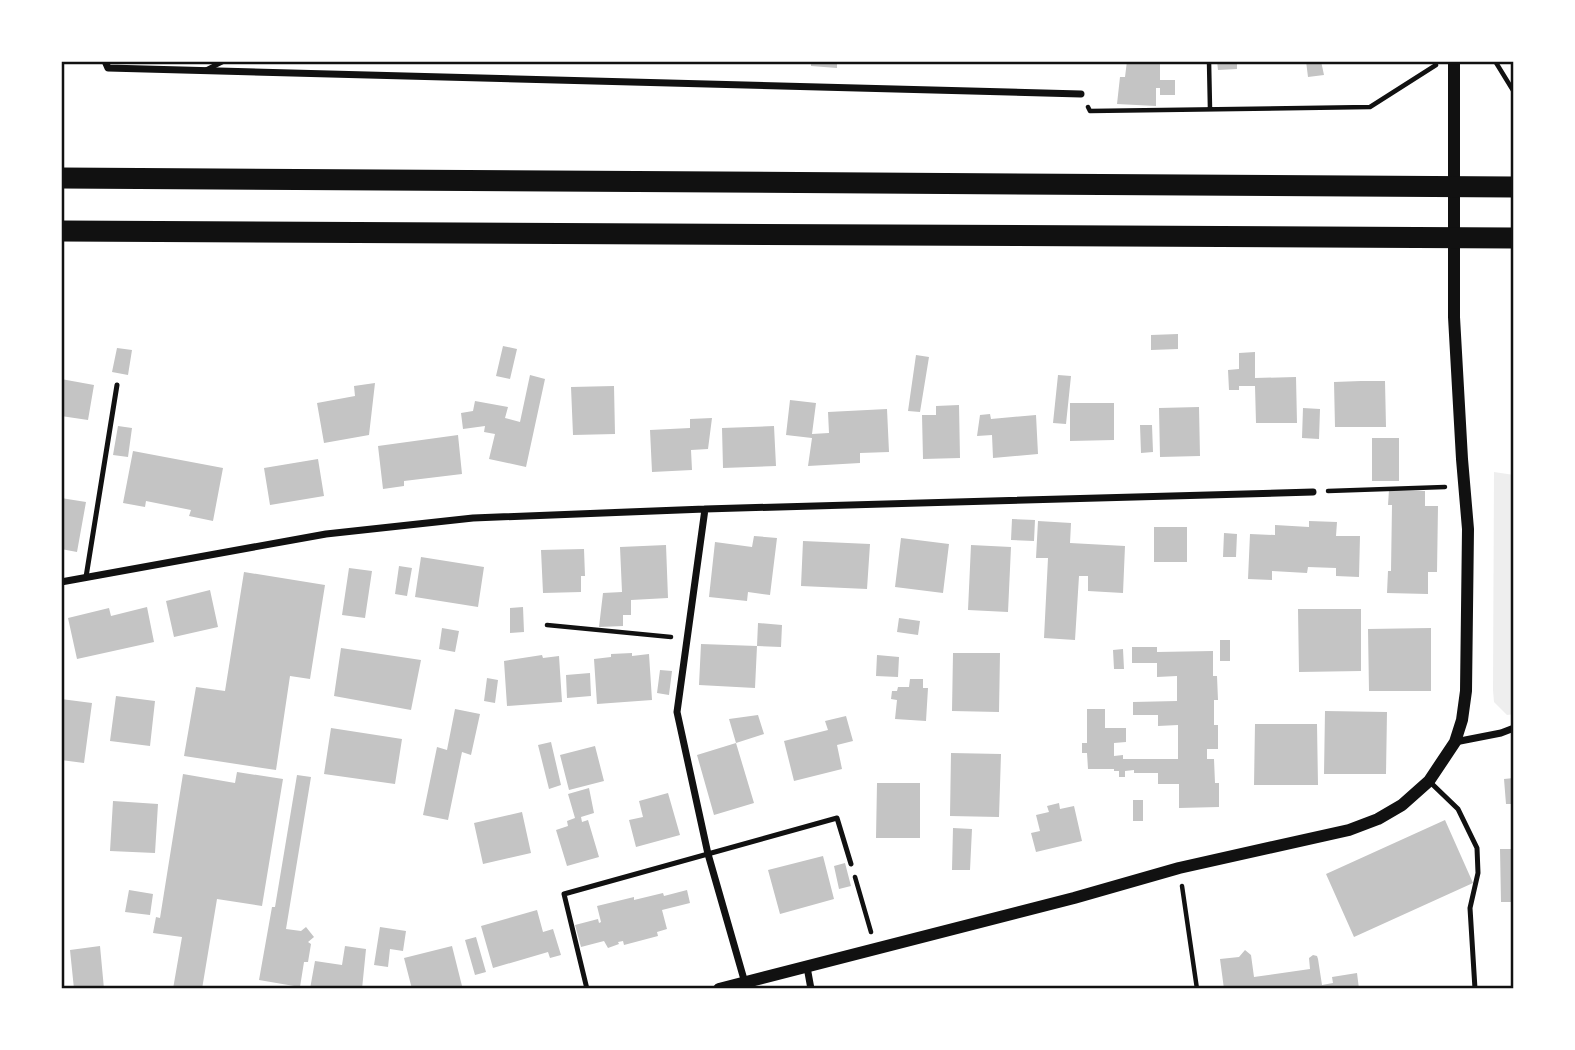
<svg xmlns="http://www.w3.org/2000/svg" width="1575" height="1050" viewBox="0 0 1575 1050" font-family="Cabin,sans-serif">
<rect width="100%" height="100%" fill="#fff"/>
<path fill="#eee" d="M1494 472 1514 475V714L1507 715 1494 702 1493 690Z"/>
<path fill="#c4c4c4" d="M811 61H837V68L811 66Z
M1127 61H1160V80H1175V95H1160V88H1156V106L1117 104 1120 77H1125Z
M1217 61H1237V69L1218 70Z
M1306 61H1321L1324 75 1308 77Z
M1178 334V349L1151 350V335Z
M503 346 517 349 510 379 496 376Z
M117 348 132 350 128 375 112 372Z
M1255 352V378L1296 377 1297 423H1256L1255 386H1239V390H1229L1228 370 1239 369V353Z
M916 355 929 357 920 412 908 411Z
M530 375 545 379 526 467 489 459 495 434 484 432 485 426 463 429 461 413 473 411 475 401 508 407 505 418 520 422Z
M1058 375 1071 376 1066 424 1053 423Z
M61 379 94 385 88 420 61 416Z
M1361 381H1385L1386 427H1335L1334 382Z
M375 383 369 435 324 443 317 403 355 396 354 386Z
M614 386 615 434 573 435 571 387Z
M790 400 816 403 812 434 829 433 828 412 887 409 889 452 860 453V463L808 466 812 438 786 435Z
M1070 403H1114V440L1070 441Z
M959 405 960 458 923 459 922 415H936V406Z
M1199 407 1200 456 1160 457 1159 408Z
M1303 408 1320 409 1319 439 1302 438Z
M990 414 991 419 1036 415 1038 454 993 458 992 435 977 436 980 415Z
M712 418 708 449 691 450 692 470 652 472 650 430 690 428V419Z
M1140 425H1152L1153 452 1141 453Z
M118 426 132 428 128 457 113 455Z
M774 426 776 466 723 468 722 428Z
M458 435 462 474 404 481V486L383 489 378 446Z
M1372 438H1399V481H1372Z
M133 451 223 468 213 521 189 516 191 510 146 501 145 507 123 503Z
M318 459 324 496 270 505 264 468Z
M1389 490 1425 491V506H1438L1437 572H1428V594L1387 593 1388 571H1391L1392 505H1388Z
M61 498 86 502 77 552 61 549Z
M1012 519 1035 520 1034 541 1011 540Z
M1038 521 1071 523 1070 543 1125 546 1123 593 1088 591V576H1079L1075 640 1044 638 1048 558H1036Z
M1309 521 1337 522 1336 536H1360L1359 577 1336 576V568L1308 567 1307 573 1272 571V580L1248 579 1250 534 1275 535V525L1309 527Z
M1154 527H1187V562H1154Z
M1224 533 1237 534 1236 557H1223Z
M754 536 777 538 770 595 748 592 747 601 709 597 715 542 752 547Z
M901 538 949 544 943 593 895 587Z
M803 541 870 544 867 589 801 586Z
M666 545 668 598 631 600V615H623V626L599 627 603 593 622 592 620 547Z
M971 545 1011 547 1008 612 968 610Z
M584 549 585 576H581V592L543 593 541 550Z
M421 557 484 567 478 607 415 597Z
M399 566 412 568 407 596 395 594Z
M349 568 372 571 365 618 342 615Z
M244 572 325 585 310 679 290 676 276 770 184 756 196 687 225 691Z
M210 590 218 627 174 637 166 601Z
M147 607 154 642 77 659 68 618 109 608 111 616Z
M523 607 524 632 510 633V608Z
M1298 609H1361V671L1299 672Z
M899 618 920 621 918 635 897 632Z
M758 623 782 625 781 647 757 646Z
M442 628 459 631 455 652 439 649Z
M1431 628V691H1369L1368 629Z
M1220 640H1230V661H1220Z
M701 644 757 646 755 688 699 685Z
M1132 647H1157V652L1213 651V676H1217L1218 700H1214V725H1218V749H1207V759H1214L1215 783H1219V807L1179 808V784H1158V773H1134V770L1125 771V777H1119V771H1114V769H1088L1087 753H1082V743H1087V709H1105V728H1126V742L1114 743V756L1123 755V759H1178V725L1158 726V715H1133V702L1177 701V676L1157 677V663H1132Z
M341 648 421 660 411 710 334 696Z
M1123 649 1124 669H1114L1113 650Z
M632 653V656L649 654 652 700 597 704 594 659 611 657V654Z
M953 653H1000L999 712 952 711Z
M542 655 543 658 559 656 562 702 507 706 504 661Z
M877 655 899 657 898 677 876 676Z
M660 670 672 671 669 695 657 693Z
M590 673 591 696 567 698 566 675Z
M487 678 498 680 495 703 484 701Z
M910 679H923V688H928L926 721 895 719 897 700 891 699 892 691H897L898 687H909Z
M116 696 155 701 150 746 110 741Z
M61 699 92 703 84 763 61 760Z
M455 709 480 714 471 755 462 752 448 820 423 815 437 747 447 750Z
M1325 711 1387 712 1386 774H1324Z
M758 715 764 734 736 743 729 719Z
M846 716 853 741 837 745 842 769 794 781 784 741 828 730 825 721Z
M1255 724H1317L1318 785H1254Z
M331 728 402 739 395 784 324 774Z
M551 742 561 785 549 789 538 745Z
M736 743 754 803 714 815 697 755Z
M595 746 604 781 569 790 560 755Z
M951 753 1001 754 999 817 950 816Z
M237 772 283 779 262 906 217 899 202 989H173L182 937 153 933 156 917 160 918 183 774 235 783Z
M297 775 311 777 286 929 301 931 306 927 314 937 308 942 311 944 308 962H304L300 987 259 980 272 907H275Z
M1514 778V804H1506L1504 779Z
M877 783H920V838H876Z
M589 788 594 813 581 817 582 822 588 820 599 857 567 866 556 830 568 826 567 821 575 818 568 794Z
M668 793 680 835 636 847 629 820 643 817 639 801Z
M1133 800H1143V821H1133Z
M113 801 158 804 155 853 110 851Z
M1059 803 1060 809 1074 806 1082 841 1036 852 1031 833 1040 831 1036 815 1049 812 1047 806Z
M522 812 531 853 483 864 474 823Z
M1445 820 1473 883 1354 937 1326 874Z
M953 828 972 829 970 870H952Z
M1500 849H1514V902H1501Z
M823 856 834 899 780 914 768 870Z
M845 863 851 886 839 889 834 866Z
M129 890 153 894 150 915 125 912Z
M687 890 690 903 662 910 667 929 657 932 658 936 624 945 623 941 618 942 619 944 608 948 604 941 581 947 575 925 598 919 599 923 601 922 597 906 634 897V900L663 893 664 896Z
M537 910 543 932 553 929 561 955 550 958 548 952 493 968 481 926Z
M380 927 406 931 403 951 390 949 388 967 374 965Z
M476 937 486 972 475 975 465 940Z
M100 946 104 989H74L70 950Z
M345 946 366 949 362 989H310L315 961 342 965Z
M452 946 462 986 450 989H412L404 958Z
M1245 950 1251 955 1254 977 1310 969 1309 958 1313 955 1317 956 1318 959 1322 985 1333 983 1332 977 1357 973 1359 989H1224L1220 959 1239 957Z"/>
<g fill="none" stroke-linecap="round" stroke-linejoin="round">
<path stroke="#111" stroke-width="4.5" d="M1209 61 1210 109
M1495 61 1514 92
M1088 107 1090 111 1370 107 1436 65
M1328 491 1445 487
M547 625 671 637
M855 877 871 932
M1182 886 1197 989"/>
<path stroke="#111" stroke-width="5" d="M206 70 224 61
M86 577 117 385
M1430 782 1458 809 1477 848 1478 873 1470 908 1475 989
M587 989 564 894 837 818 851 864"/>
<path stroke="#111" stroke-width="7" d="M105 61 108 68 1081 94
M705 509 677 712 708 854 745 983
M61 582 326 534 473 518 705 509 1313 492
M1455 742 1501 733 1514 728
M807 967 811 989"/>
<path stroke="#111" stroke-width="12" d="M719 989 1074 898 1179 868 1349 830 1378 819 1402 805 1429 781 1455 742 1462 720 1466 691 1468 529 1462 459 1454 317V61"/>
<path stroke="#111" stroke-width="21" d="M61 178 1514 187
M61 231 1514 238"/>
</g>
<rect width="1575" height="1050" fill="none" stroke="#ffffff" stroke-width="126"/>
<rect x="63" y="63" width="1449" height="924" fill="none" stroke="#111" stroke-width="2.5"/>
</svg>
